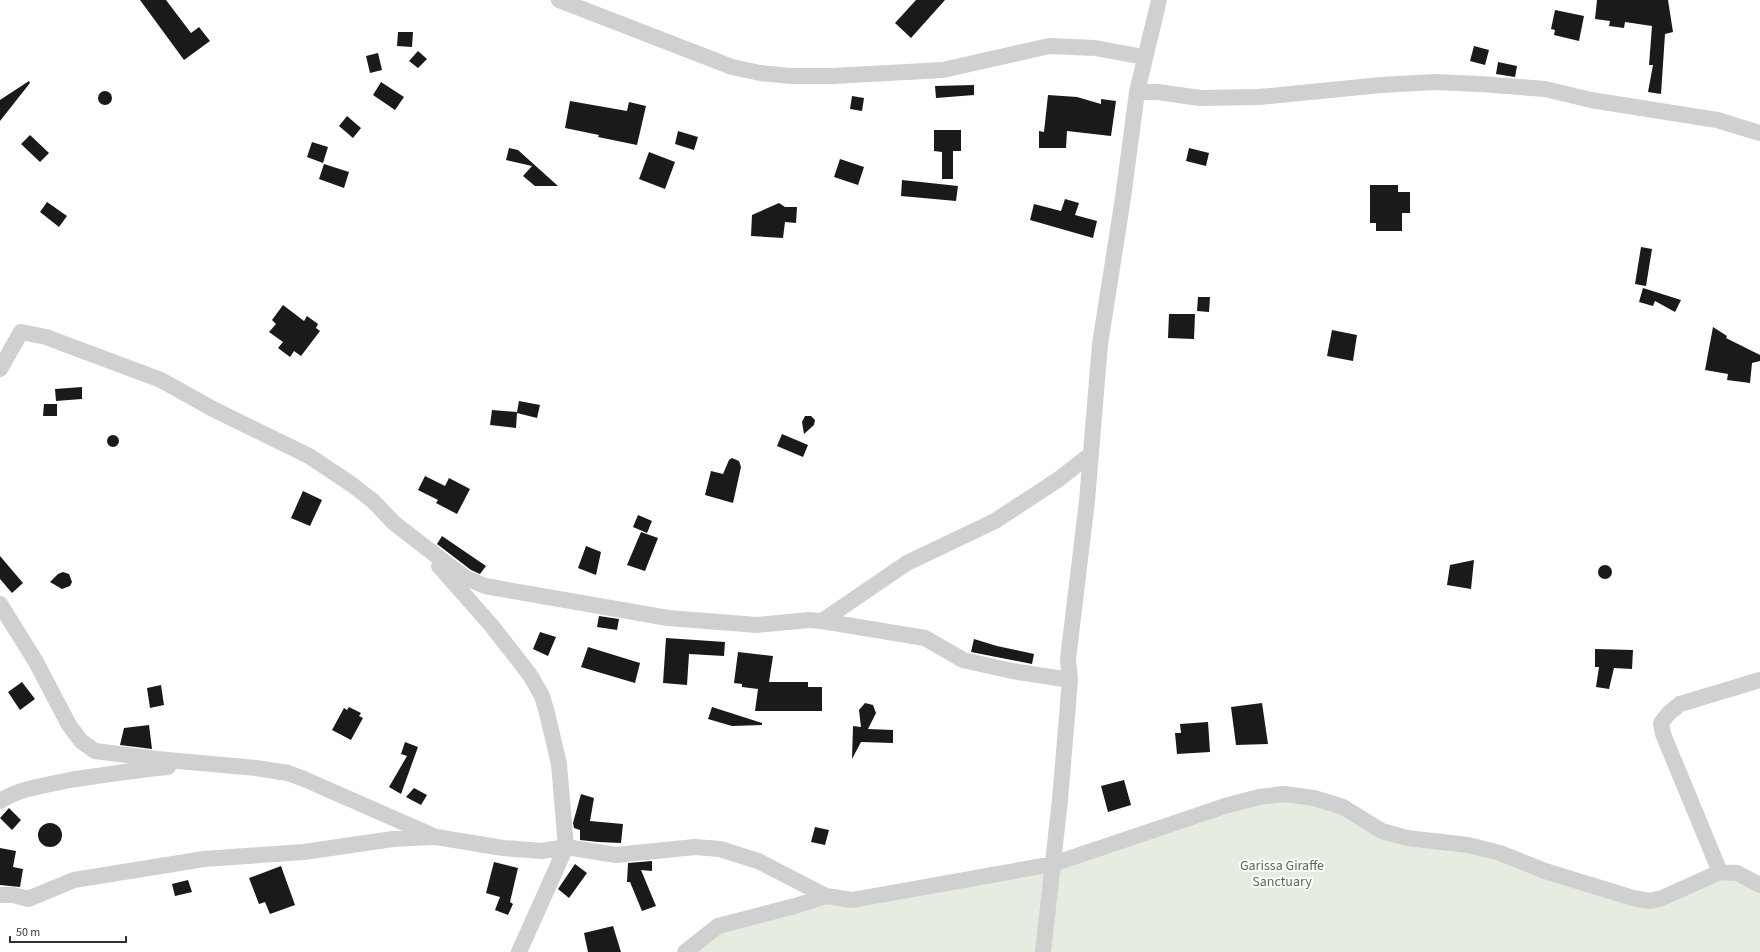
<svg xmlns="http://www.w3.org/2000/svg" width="1760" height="952" viewBox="0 0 1760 952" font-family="'Source Sans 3',sans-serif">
<rect width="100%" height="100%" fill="#fff"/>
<path fill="#e6ecdf" d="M1284 794 1432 840 1650 901 1720 872 1760 884V952H685L700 939 795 906 1052 864Z"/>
<path fill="#1a1a1a" d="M140 0H166L191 33 199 27 210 41 184 60Z
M916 0H945L911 38 895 23Z
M1597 0H1668L1673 32 1665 34 1661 94 1648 92 1653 65H1649L1652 26 1625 22 1624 28 1609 26 1610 21 1595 19Z
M1555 10 1584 16 1579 41 1554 35 1555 30 1551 29Z
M398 32H413L412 47 397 46Z
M1474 46 1489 50 1485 65 1470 61Z
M418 51 427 59 418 68 409 61Z
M378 53 382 70 370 73 366 56Z
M1498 62 1517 66 1515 77 1496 74Z
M29 81 30 83 0 121V100Z
M381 82 404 97 395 110 373 95Z
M974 85V95L936 98 935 86Z
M98 98a7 7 0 1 1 14 0a7 7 0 1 1-14 0Z
M1048 95 1077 97 1101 104V99L1116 101 1111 136 1067 131 1066 148H1039V131L1044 132Z
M852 96 864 98 862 111 850 109Z
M570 101 627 111 629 102 646 106 637 145 598 137 599 135 565 128Z
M347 116 361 128 353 138 339 126Z
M934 130H961V151H953V179H942V152L934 151Z
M678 131 698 137 694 150 675 144Z
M30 135 49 153 40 162 21 144Z
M312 142 328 147 323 163 307 157Z
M509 148 518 150 558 186H535L523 176 532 166 506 160Z
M1189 148 1209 153 1206 166 1186 161Z
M649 152 675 162 665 189 639 179Z
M840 159 864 167 858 185 834 177Z
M324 164 349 172 344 188 319 179Z
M902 180 958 186 956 201 901 196Z
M1370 185H1398V192H1410V213H1402V231H1376V223H1370Z
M1065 199 1079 203 1075 215 1097 221 1093 238 1030 220 1034 204 1061 211Z
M47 202 67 216 59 227 40 212Z
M779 203 785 207H797L796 223 785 222 783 238 751 236 752 215Z
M1641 247 1652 249 1646 286 1635 284Z
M1643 288 1681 300 1675 312 1655 301 1653 306 1639 302Z
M1198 297H1210L1209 312 1197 311Z
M283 305 304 321 307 316 318 324 316 328 320 331 301 356 294 351 290 357 278 348 283 342 269 332 276 324 272 320Z
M1169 314H1195L1194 339 1168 338Z
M1713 327 1727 336 1726 338 1760 355V361L1752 363 1750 383 1727 380 1728 374 1705 370Z
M1332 330 1357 335 1353 361 1327 356Z
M82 387V399L56 401 55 389Z
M519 401 540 405 537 418 517 413 516 428 490 425 492 410 517 412Z
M44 404H57V416H43Z
M805 416H811L815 420 814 425 804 434 802 422Z
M782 434 808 445 803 457 777 446Z
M107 441a6 6 0 1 1 12 0a6 6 0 1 1-12 0Z
M732 458 739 461 741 467 733 503 705 495 711 471 723 474 729 460Z
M425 476 445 486 449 478 470 489 457 514 436 503 438 500 418 490Z
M303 491 322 500 310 526 291 518Z
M638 515 652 521 647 533 633 527Z
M641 532 658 538 645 571 627 565Z
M442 536 486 566 480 574 471 570 437 544Z
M586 546 601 552 596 575 578 568Z
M0 556 23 583 12 593 0 579Z
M1474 560 1471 589 1447 585 1450 565Z
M1598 572a7 7 0 1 1 14 0a7 7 0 1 1-14 0Z
M63 572 69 574 72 582 70 586 62 589 50 582 58 574Z
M599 616 619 619 617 630 597 627Z
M540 632 556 637 548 656 533 649Z
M666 638 725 642 724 656 689 654 687 685 663 683Z
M974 639 997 646 1034 654 1032 664 971 652Z
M588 647 640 663 635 683 581 667Z
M1595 649 1633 650 1632 669 1614 668 1609 689 1596 687 1599 667H1595Z
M738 652 773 656 769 682H808V687H822V711H755L758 689 742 687V684L734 683Z
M22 682 35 699 20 710 8 692Z
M161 685 164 705 150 708 147 688Z
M865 703 873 705 876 713 868 729 893 730V743L861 742 852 759 853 726 861 727 859 710Z
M1262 703 1268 744 1236 745 1231 707Z
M349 707 361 713 359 716 363 718 351 740 332 730 344 708 347 710Z
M712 707 762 723V725L732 726 708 719Z
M1208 722 1210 752 1177 754 1175 733H1181L1180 724Z
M149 725 152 749 120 745 124 728Z
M405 742 418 747 401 794 389 787 407 756 401 754Z
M1124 780 1131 805 1108 812 1101 786Z
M414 788 427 795 421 805 406 797Z
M581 794 594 798 590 821 623 824 621 843 598 842 580 840V830L574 828 573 823Z
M9 808 21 820 12 830 0 818Z
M38 835a12 12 0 1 1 24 0a12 12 0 1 1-24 0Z
M815 827 829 830 825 845 811 842Z
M0 848 16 851 13 867 23 869 20 887 0 885Z
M652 861V871L641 870 656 906 642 911 630 882H627L628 863Z
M494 862 518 868 510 902 513 904 508 915 495 910 500 897 486 893Z
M575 864 587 873 569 898 558 889Z
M281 866 295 905 270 914 265 902 259 904 249 878Z
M188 880 192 892 175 896 172 884Z
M613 926 621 952H588L584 933Z"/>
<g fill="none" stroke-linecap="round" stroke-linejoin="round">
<path stroke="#d0d0d0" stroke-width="16" d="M559 0 732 67 760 73 791 76H833L943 70 1049 46 1095 48 1144 57
M1137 92H1158L1200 98 1259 97 1381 85 1434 82 1480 84 1545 89 1591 100 1717 120 1760 133
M0 369 21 332 46 337 161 380 213 409 309 456 351 484 373 501 394 523 451 567 466 578 485 586 668 618 757 625 809 620 822 621 907 563 995 521 1059 479 1091 454
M439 566 491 625 530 675 542 696 547 713 559 764 566 847 519 952
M0 604 36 662 69 725 81 741 95 751 157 759 256 768 288 773 304 779 436 837 503 848 542 851 566 847 616 855 695 847 720 849 758 861 826 896 852 900 1053 864 1225 806 1259 797 1284 794 1314 798 1343 807 1382 831 1407 838 1468 845 1500 853 1545 871 1633 898 1650 901 1662 898 1720 872 1737 873 1760 885
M822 621 925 638 963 660 1012 671 1070 680
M0 801C20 788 47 785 70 780 103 775 135 770 168 767
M1720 872 1663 734 1661 723 1669 713 1680 704 1760 680
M0 895H13L28 899 74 880 204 859 304 852 393 839 433 837
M685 952 718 926 795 906 826 896
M1043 952 1060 800 1070 680 1068 659 1087 501 1100 344 1123 198 1137 92 1159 0"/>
</g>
<g text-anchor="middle" stroke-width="4" stroke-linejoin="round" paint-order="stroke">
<g font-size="14" fill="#56703f" stroke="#fff">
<text x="1282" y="870">Garissa Giraffe<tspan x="1282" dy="16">Sanctuary</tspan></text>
</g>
</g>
<path d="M10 936v6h116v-6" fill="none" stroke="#333333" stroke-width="2"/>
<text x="16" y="936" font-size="12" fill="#333333" stroke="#ffffff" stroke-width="3" paint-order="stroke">50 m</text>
</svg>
